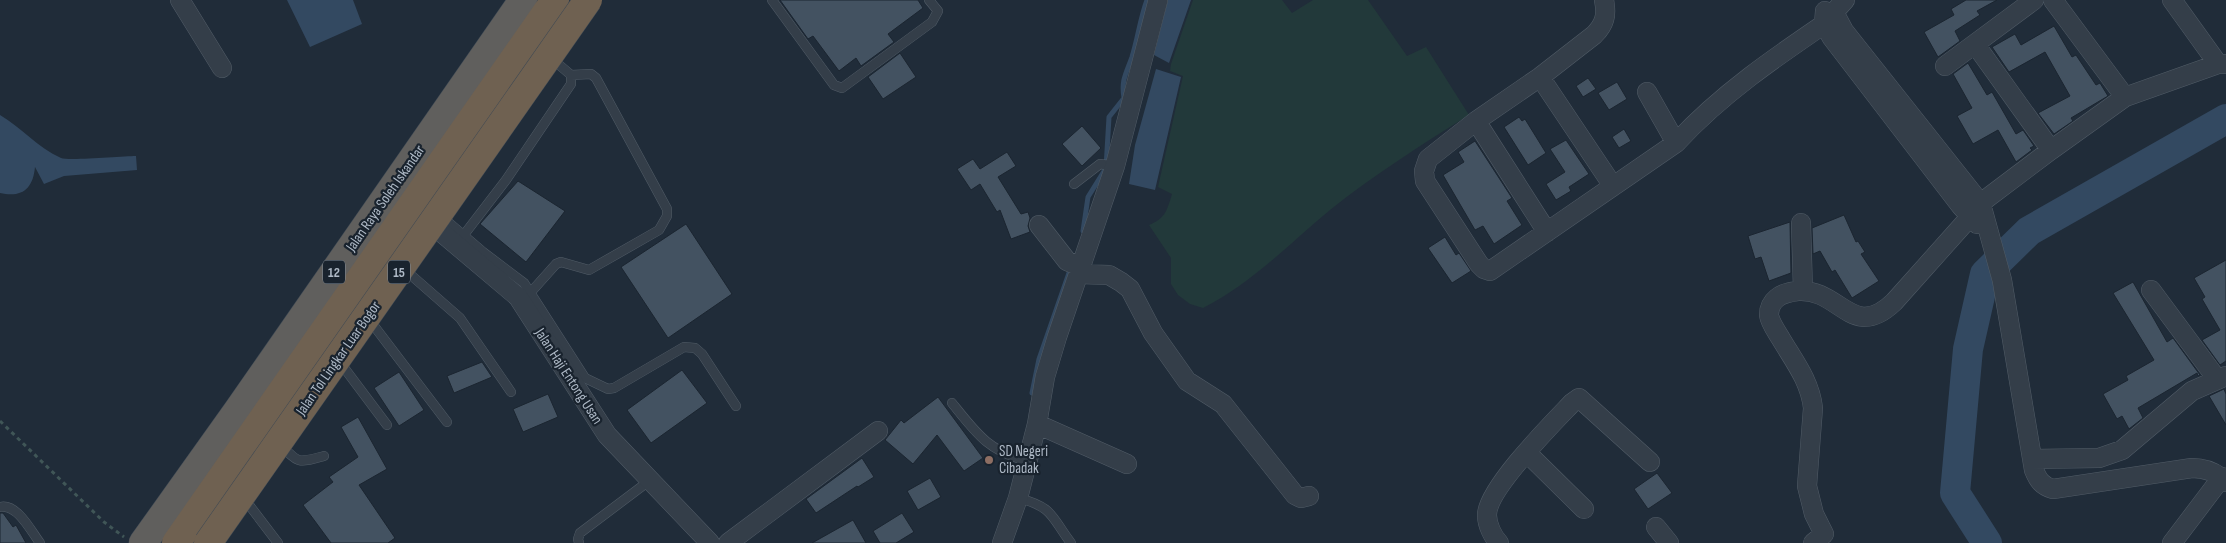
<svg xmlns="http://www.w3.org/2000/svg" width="2226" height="543" viewBox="0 0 2226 543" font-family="'Sofia Sans Condensed',sans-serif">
<rect width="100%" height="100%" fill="#202c39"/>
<path fill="#22393a" d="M1193 0H1282L1292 13 1313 0H1368L1407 56 1426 47 1469 115C1421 145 1374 175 1330 210 1289 244 1251 284 1203 308L1190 304 1178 295 1171 284V258L1149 225C1166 218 1167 210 1172 194L1158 187 1183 76 1170 71 1171 64Z"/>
<path fill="#334961" d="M287 0H353L362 24 310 47Z
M1168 0H1191L1169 63 1154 55Z
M1156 69 1181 77 1155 190 1129 184 1135 145Z
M0 115C21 127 38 148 61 158 69 161 123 156 136 156L137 170 64 176 44 184 35 167C33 189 22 198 0 193Z"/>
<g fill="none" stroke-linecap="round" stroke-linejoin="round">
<path stroke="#334961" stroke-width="5" d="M1083 231 1088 197 1106 168 1109 117 1124 98C1121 80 1126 74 1132 57 1138 38 1140 19 1147 0
M1032 393 1039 359 1070 270"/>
<path stroke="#334961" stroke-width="30" d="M1987 543 1955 493 1968 349 1985 274 2029 231 2226 119"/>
</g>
<path fill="#435261" stroke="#1b2530" d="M780 0H918L923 8 888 34 894 42 861 66 856 58 839 71 813 36 808 39Z
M1966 0H1997L1977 11 1980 15 1955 31 1960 41 1938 57 1924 32 1954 15 1951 9Z
M2054 26 2072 57 2076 55 2096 85 2100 83 2108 96 2071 118 2073 121 2054 134 2038 113 2070 96 2045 52 2009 72 1992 47 2015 34 2021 45Z
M900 53 916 77 883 99 868 77Z
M1968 63 1987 95 1992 92 2016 134 2023 130 2034 146 2030 148 2032 150 2016 162 1998 130 1973 144 1957 116 1972 108 1953 74Z
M1588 78 1596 89 1583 97 1576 86Z
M1617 82 1627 99 1609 110 1598 93Z
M1519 117 1522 121 1525 119 1546 153 1528 165 1504 127Z
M1082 126 1101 148 1082 166 1062 144Z
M1624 129 1631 141 1619 148 1612 137Z
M1566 140 1589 174 1569 187 1571 191 1556 200 1546 184 1565 172 1550 149Z
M1475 141 1512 198 1507 201 1522 225 1494 244 1483 226 1475 230 1443 175 1464 162 1458 152Z
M1007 152 1016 166 998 177 1021 214 1028 212 1030 218 1028 226 1030 232 1011 239 1000 210 997 212 980 184 971 190 957 169 973 159 980 169Z
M518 181 565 211 526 262 480 224Z
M1844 215 1856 242 1858 241 1865 252 1861 254 1879 281 1852 298 1835 270 1832 272 1820 251 1813 254 1812 228Z
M1790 222 1791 273 1769 281 1761 257 1755 259 1748 236Z
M686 224 732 294 668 338 621 267Z
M1445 237 1456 255 1459 253 1471 271 1452 283 1428 248Z
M2226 260V361L2220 365 2202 340 2220 330 2202 299 2205 297 2194 278Z
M2133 282 2167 342 2173 338 2200 375 2198 376 2197 373 2138 408 2143 418 2129 429 2122 416 2117 419 2103 394 2128 380 2126 376 2154 360 2113 293Z
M482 362 492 377 454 393 447 376Z
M682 370 707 403 651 443 627 410Z
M399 372 424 410 399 426 374 388Z
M2224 389 2226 394V425L2209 396Z
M548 394 558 417 523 432 513 409Z
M938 397 983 458 964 471 937 435 913 464 885 440 901 420 904 423Z
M358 417 387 469 359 485 395 538 388 543H331L303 505 333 482 329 477 358 457 341 427Z
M862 458 874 477 858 487 857 486 816 513 806 499Z
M1657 473 1672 493 1648 509 1634 489Z
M930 478 941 497 918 510 907 491Z
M0 513H3L13 527 16 525 26 543H0Z
M902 513 914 532 896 543H880L873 531Z
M853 520 866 543H812Z"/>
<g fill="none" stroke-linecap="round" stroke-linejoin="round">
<defs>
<path id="service" d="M772 0 834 85 842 88 932 22 938 11 929 0
M1074 184 1100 164 1115 166
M441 216 483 252 524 283 585 378 608 389 614 388 684 347 695 348 702 354 736 406
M463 236 506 180 571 84V75L551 58
M404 269 460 318 511 392
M531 292 556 264 561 262 589 270 659 230 667 216V209L596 78 591 74 571 75
M368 318 447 422
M339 361 387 425
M952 403C976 433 989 452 1028 461
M280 444C299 464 298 463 324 456
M243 497 278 543
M1018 498C1054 507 1051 517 1071 543
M0 507C17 503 31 531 40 543
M579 543 578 539 580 533 649 481"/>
<path id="minor" d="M180 0 222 68
M1845 0 1836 10V16L1844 31 1981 204 2002 280 2034 470C2038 480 2042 486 2053 489L2192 468C2206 468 2216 472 2226 482
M2053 0 2125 97
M2172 0 2218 64
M1825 11 1824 24 1832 38 1960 205 1977 224
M1975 44 2051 150
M1945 66 2034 0
M1540 77 1613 186
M1647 92 1676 143
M1476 121 1428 159 1424 171 1425 181 1479 264 1484 269 1490 271 1676 143C1723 92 1780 54 1836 16
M422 216 518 297 607 435 710 543
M1801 223 1803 291
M1039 225 1067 261 1081 267
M1547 232 1476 121 1540 77 1594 35C1605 24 1607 15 1604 0
M1079 274 1109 275 1121 282 1130 289 1153 333 1187 381 1223 404 1295 495 1301 498 1309 496
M2151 290 2217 379
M1037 424 1127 464
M1527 453 1584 509
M2032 459 2099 458 2122 450 2192 391 2226 376
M1656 527 1669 543
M728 543 878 431
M1002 543 1018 498 1037 424 1045 377 1057 337 1115 166 1158 0
M1499 543C1493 537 1487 525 1487 515 1487 489 1552 424 1572 403L1579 398 1650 462
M1813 543 1824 534 1814 514 1807 486 1813 408C1810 381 1794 361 1781 339 1777 332 1770 323 1769 315 1769 308 1772 302 1777 298 1783 293 1790 292 1798 291 1840 288 1852 342 1894 302L1986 199 2051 150 2125 97 2218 64H2226
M2172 543 2222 477"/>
<path id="trunk" d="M143 543 238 410 523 0"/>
<path id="motorway" d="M176 543C301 361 430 182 555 0"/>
</defs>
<use href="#service" stroke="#515c67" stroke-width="10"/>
<use href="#minor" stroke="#515c67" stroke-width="20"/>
<use href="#trunk" stroke="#3e4954" stroke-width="29"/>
<use href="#motorway" stroke="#3e4954" stroke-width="29"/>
<path stroke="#405657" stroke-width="3" stroke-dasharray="4 4" stroke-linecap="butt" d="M0 421 104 522 124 537"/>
<use href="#service" stroke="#343e49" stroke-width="9"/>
<use href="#minor" stroke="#343e49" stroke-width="19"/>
<use href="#trunk" stroke="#605f5d" stroke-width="28"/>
<use href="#motorway" stroke="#6f6151" stroke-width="28"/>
<defs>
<path id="motorway-bridge" d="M208 543 588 0"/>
</defs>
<use href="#motorway-bridge" stroke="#3e4954" stroke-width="29" stroke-linecap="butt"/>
<use href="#motorway-bridge" stroke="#6f6151" stroke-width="28"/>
</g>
<circle fill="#8d6e63" stroke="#19232e" stroke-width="2" cx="989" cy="460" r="5"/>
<g text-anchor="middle" stroke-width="4.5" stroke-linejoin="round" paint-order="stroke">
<g fill="#19232e" stroke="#818c98" stroke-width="1">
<rect x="323" y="260.5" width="22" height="23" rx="4"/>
<rect x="388" y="260.5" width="22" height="23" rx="4"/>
</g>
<g font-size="14" font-weight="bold" fill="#aeb9c6">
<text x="334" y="277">12</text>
<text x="399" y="277">15</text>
</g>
<g font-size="15" fill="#aeb9c6" stroke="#19232e">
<text transform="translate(385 198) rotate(-55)" y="5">Jalan Raya Soleh Iskandar</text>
<text transform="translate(338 358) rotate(-55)" y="5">Jalan Tol Lingkar Luar Bogor</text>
<text transform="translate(569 376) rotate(57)" y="5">Jalan Haji Entong Usan</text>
</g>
<g font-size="15" fill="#aeb9c6" stroke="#19232e" text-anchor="start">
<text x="999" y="456">SD Negeri<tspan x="999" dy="17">Cibadak</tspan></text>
</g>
</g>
</svg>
